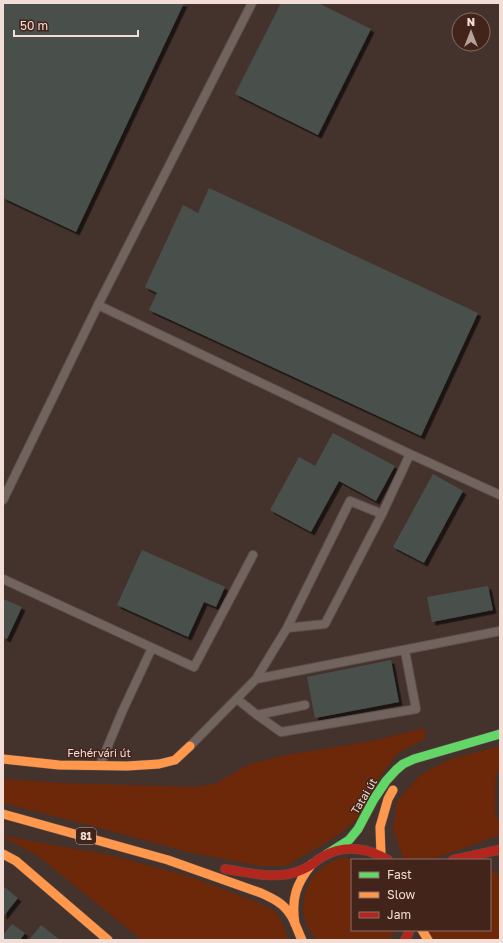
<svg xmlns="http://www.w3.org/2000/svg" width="503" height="943" viewBox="0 0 503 943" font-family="'Golos Text',sans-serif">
<defs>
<filter id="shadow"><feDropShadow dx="3.5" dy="3.5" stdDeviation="0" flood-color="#0009"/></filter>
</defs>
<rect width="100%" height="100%" fill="#44332d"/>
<path fill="#6d2709" d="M424 728 426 738 398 753 375 783 357 819 337 836 286 866H260L188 852 100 828 3 803V779L63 783 195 787 215 784 250 764 286 755 373 741Z
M500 746V771L496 772 495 819H500V835L435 858 404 860 393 830 397 801 420 775 450 759Z
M3 836 110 855 191 877 249 899 275 911 283 924 288 940H142L38 856 3 837Z
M343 858 368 860H352V930H395L388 940H317C311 933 306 925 304 916 300 895 311 873 329 863 333 861 338 859 343 858Z
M490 870 497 873 500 877V940H434L425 930H490Z"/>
<path fill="#49504c" filter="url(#shadow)" d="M3 3H184L76 232 3 198Z
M281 3H318L371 29 318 135 235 94Z
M209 188 478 313 421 436 149 310 157 293 145 287 183 205 198 213Z
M333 433 395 466 376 501 339 481 311 532 270 510 299 457 315 466Z
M433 474 463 491 424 563 393 547Z
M142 550 225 587 216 607 204 602 188 637 117 605Z
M488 586 493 610 432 622 427 597Z
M3 599 22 607 7 639 3 637Z
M391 660 399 702 315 718 307 677Z
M4 887 18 898 3 917V889Z
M12 924 25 933 20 940H3V935Z
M41 925 60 940H29Z"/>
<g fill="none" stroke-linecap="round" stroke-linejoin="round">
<defs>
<path id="lane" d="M98 305 410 454
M3 500 98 305 252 3
M3 579 194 667 253 555
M287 628 325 624 382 514
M256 679 500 631
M237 699 257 715 305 705
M257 715 281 732 416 709 405 651
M190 746 256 679 287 628 350 501 382 514 410 454 500 495
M100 765 122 712 152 648"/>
<path id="fast" d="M327 854 349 840 358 829 374 799 386 781 396 770 403 764 414 759 500 734"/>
<path id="slow" d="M3 759 59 765 127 766 159 764 175 760 190 746
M3 814 168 860 261 893C272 898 283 903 290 914 295 921 298 932 302 940
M3 854 16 861 108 940
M381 855 380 827 388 799 393 790
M295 924C291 898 296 884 312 864
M422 930 428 940"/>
<path id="jam" d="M453 860 498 850
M225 869C246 872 268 878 289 874 298 872 307 868 314 863 317 860 320 858 324 856 344 844 369 848 388 860
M405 940 410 930"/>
</defs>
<use href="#lane" stroke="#5e4f4a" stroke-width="10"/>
<use href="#fast" stroke="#5e4f4a" stroke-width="10"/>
<use href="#slow" stroke="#5e4f4a" stroke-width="10"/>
<use href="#jam" stroke="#5e4f4a" stroke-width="10"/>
<use href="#lane" stroke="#71635d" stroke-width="8"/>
<use href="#fast" stroke="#63d668" stroke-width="9"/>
<use href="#slow" stroke="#ff974d" stroke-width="9"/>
<use href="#jam" stroke="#b3261e" stroke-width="9"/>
</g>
<g text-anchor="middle" stroke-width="3" stroke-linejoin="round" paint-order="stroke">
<rect fill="#42241a" stroke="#bea69e" stroke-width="1" x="76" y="828" width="20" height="16" rx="3"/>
<g font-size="10" font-weight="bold" fill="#f3ded7">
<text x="86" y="840">81</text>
</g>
<g font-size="11" fill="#f3ded7" stroke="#42241a">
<text x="99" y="757">Fehérvári út</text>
<text transform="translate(364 796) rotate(-59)" y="4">Tatai út</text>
</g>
</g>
<rect width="503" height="943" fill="none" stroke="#f3ded7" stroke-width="8"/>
<rect x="351" y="859" width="140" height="72" fill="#42241a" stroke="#896e66"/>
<rect x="359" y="872" width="20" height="6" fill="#63d668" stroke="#896e66"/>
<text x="387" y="879" font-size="12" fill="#f3ded7">Fast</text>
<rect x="359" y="892" width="20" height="6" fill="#ff974d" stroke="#896e66"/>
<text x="387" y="899" font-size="12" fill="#f3ded7">Slow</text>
<rect x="359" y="912" width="20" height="6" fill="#b3261e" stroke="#896e66"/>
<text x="387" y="919" font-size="12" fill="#f3ded7">Jam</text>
<g transform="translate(471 32)"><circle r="19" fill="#42241a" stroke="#896e66"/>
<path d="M0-3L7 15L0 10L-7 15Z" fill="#b6a29c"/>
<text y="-6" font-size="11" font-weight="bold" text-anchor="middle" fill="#f3ded7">N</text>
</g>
<path d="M14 30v6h124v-6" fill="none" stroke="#f3ded7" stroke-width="2"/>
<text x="20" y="30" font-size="12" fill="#f3ded7" stroke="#42241a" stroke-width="3" paint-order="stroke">50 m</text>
</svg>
